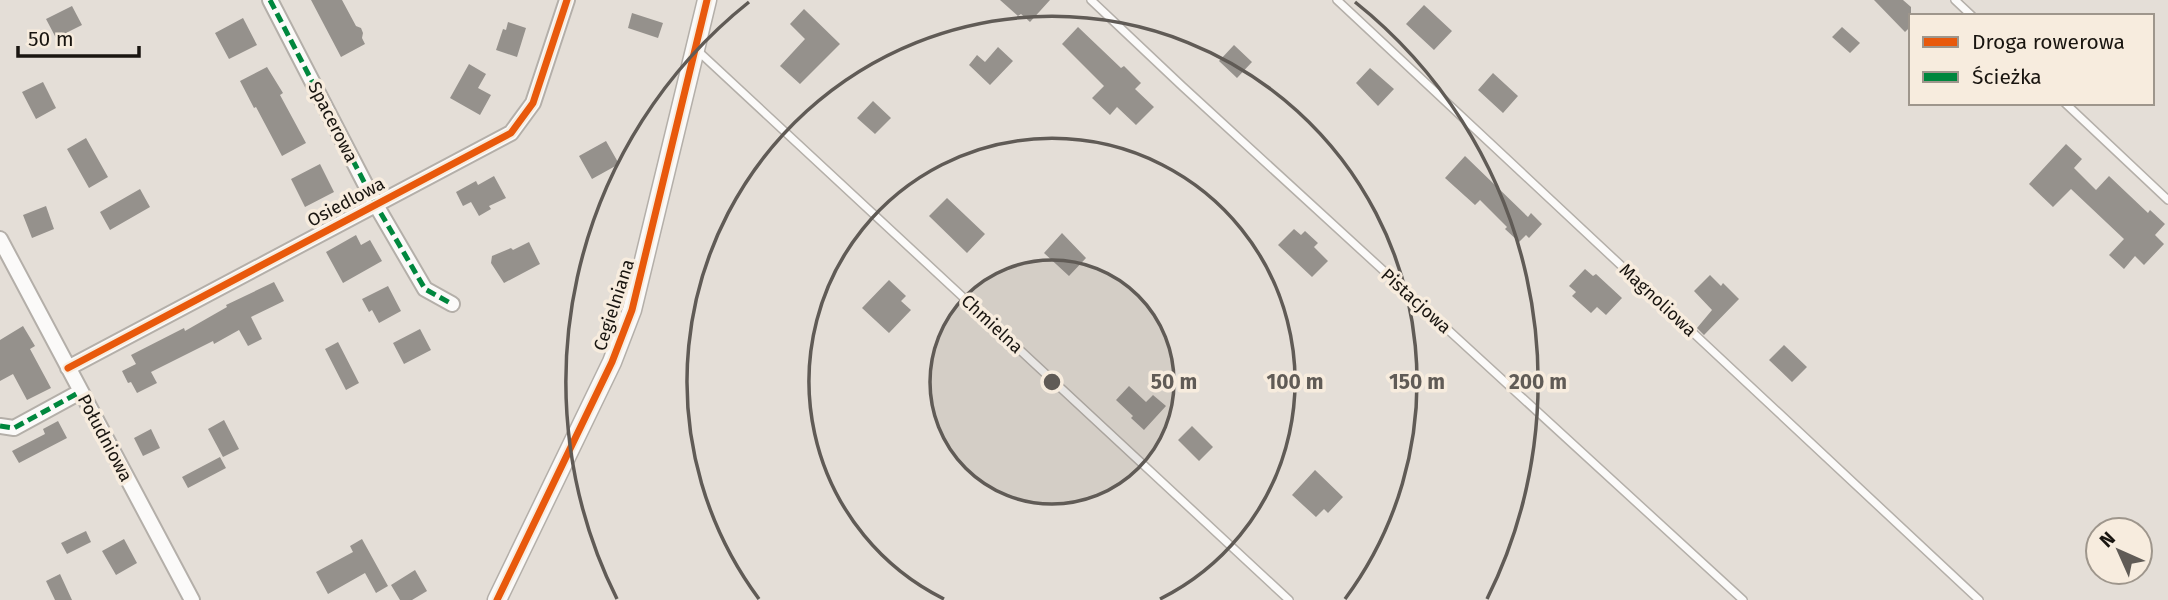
<svg xmlns="http://www.w3.org/2000/svg" width="2168" height="600" viewBox="0 0 2168 600" font-family="'Fira Sans',sans-serif">
<rect width="100%" height="100%" fill="#e4ded7"/>
<path fill="#95918c" d="M311 0H342L356 26 361 28 363 33 362 38 365 44 341 57Z
M1000 0H1050L1030 22 1021 14 1018 16Z
M1874 0H1903L1911 7V26L1905 32Z
M1424 5 1452 31 1434 50 1406 24Z
M72 6 82 25 56 38 46 19Z
M804 9 840 44 800 84 780 66 805 39 790 24Z
M632 13 663 23 658 38 628 28Z
M243 18 257 45 229 59 215 33Z
M508 22 526 28 517 57 496 50 503 29 506 30Z
M1078 27 1121 68 1124 66 1141 83 1135 89 1154 107 1136 125 1117 107 1110 115 1092 98 1104 86 1062 44Z
M1842 27 1860 43 1850 53 1832 37Z
M1234 45 1252 62 1237 78 1219 61Z
M998 47 1013 61 990 85 969 65 977 55 985 62Z
M469 64 486 74 478 88 491 95 480 115 450 98Z
M267 67 283 93 280 95 306 143 282 156 256 107 254 108 240 81Z
M1370 68 1394 89 1378 106 1356 83Z
M1493 73 1518 96 1503 113 1478 90Z
M43 82 56 108 36 119 22 92Z
M873 101 891 118 875 134 857 118Z
M86 138 108 177 89 188 67 149Z
M606 141 619 164 592 179 579 156Z
M2066 144 2082 159 2074 168 2096 190 2109 176 2148 213 2150 210 2165 224 2155 235 2164 244 2144 265 2135 256 2124 269 2109 255 2124 239 2071 189 2053 207 2029 184Z
M1465 156 1528 217 1531 213 1542 224 1529 238 1526 235 1519 242 1505 229 1507 227 1480 200 1475 205 1445 178Z
M320 164 334 192 305 207 291 179Z
M494 176 506 198 489 206 491 209 479 216 471 202 463 206 456 192 476 181 478 185Z
M140 189 150 207 110 230 100 212Z
M947 198 985 234 967 253 929 216Z
M46 206 54 229 32 238 23 215Z
M1294 229 1301 235 1305 231 1318 243 1314 247 1328 261 1312 277 1278 245Z
M1062 233 1086 258 1069 276 1044 253Z
M356 235 361 245 370 240 382 261 343 283 326 252Z
M529 242 540 264 504 283 491 263 492 256 511 248 513 250Z
M1585 269 1593 276 1596 274 1622 298 1606 315 1597 307 1591 313 1572 296 1576 292 1569 286Z
M1710 275 1721 286 1723 283 1739 299 1704 335 1697 328 1712 310 1694 291Z
M889 280 906 296 901 301 911 310 889 333 862 308Z
M274 282 284 301 251 317 262 339 248 346 239 330 214 344 213 341 151 372 157 383 137 393 131 382 128 383 122 371 136 364 131 355 184 328 185 331 227 307 226 305Z
M388 286 401 311 379 323 372 310 369 312 362 299Z
M23 326 35 346 30 349 51 388 27 400 13 374 0 381V340Z
M420 329 431 350 404 364 393 343Z
M338 342 359 383 346 390 325 349Z
M1784 345 1807 367 1792 382 1769 360Z
M1129 386 1146 402 1153 395 1166 406 1144 430 1131 418 1133 416 1116 400Z
M224 420 239 449 223 457 208 429Z
M58 421 67 438 19 463 12 451 45 434 43 429Z
M1192 426 1213 447 1199 461 1178 440Z
M151 429 160 448 143 456 134 438Z
M220 457 226 468 188 488 182 477Z
M1315 470 1343 497 1328 513 1324 509 1316 517 1292 495Z
M86 531 91 542 67 554 61 543Z
M124 539 137 563 116 575 102 551Z
M362 539 388 586 376 593 365 573 328 594 316 572 353 552 350 546Z
M415 570 427 591 412 600H400L391 585Z
M60 574 72 600H55L46 581Z"/>
<g fill="none" stroke-linecap="round" stroke-linejoin="round">
<defs>
<path id="service" d="M1091 0 1182 86 1743 600
M1337 0 1979 600
M1955 0 1972 16
M698 51 1289 600
M2065 103 2168 200"/>
<path id="minor" d="M270 0 376 205 425 289 452 304
M0 239 192 600
M68 368 511 133 533 103 567 0
M0 426 14 428 80 392"/>
<path id="tertiary" d="M497 600 612 362 632 310 707 0"/>
</defs>
<use href="#service" stroke="#b4afa9" stroke-width="10"/>
<use href="#minor" stroke="#b4afa9" stroke-width="18"/>
<use href="#tertiary" stroke="#b4afa9" stroke-width="21"/>
<use href="#service" stroke="#fbfaf9" stroke-width="7"/>
<use href="#minor" stroke="#fbfaf9" stroke-width="14"/>
<use href="#tertiary" stroke="#fbfaf9" stroke-width="18"/>
<path stroke="#00873e" stroke-width="5" stroke-dasharray="10 5" stroke-linecap="butt" d="M270 0 376 205 425 289 452 304
M0 426 14 428 80 392"/>
<defs>
<path id="cycleway" d="M68 368 511 133 533 103 567 0
M497 600 612 362 632 310 707 0"/>
</defs>
<use href="#cycleway" stroke="#f7ecde" stroke-width="11"/>
<use href="#cycleway" stroke="#e8590c" stroke-width="7"/>
</g>
<circle cx="1052" cy="382" r="122" fill="#605b56" fill-opacity=".12"/>
<g fill="none" stroke="#605b56" stroke-width="3.5">
<circle cx="1052" cy="382" r="122"/>
<path d="M944 599A243 243 0 1 1 1160 599"/>
<path d="M759 599A365 365 0 1 1 1345 599"/>
<path d="M617 599A486 486 0 0 1 749 2M1355 2A486 486 0 0 1 1487 599"/>
</g>
<g text-anchor="middle" stroke-width="7" stroke-linejoin="round" paint-order="stroke">
<g font-size="18" fill="#191510" stroke="#f7ecde">
<text transform="translate(333 122) rotate(63)" y="6">Spacerowa</text>
<text transform="translate(346 202) rotate(-28)" y="6">Osiedlowa</text>
<text transform="translate(1658 300) rotate(43)" y="6">Magnoliowa</text>
<text transform="translate(1416 301) rotate(42)" y="6">Pistacjowa</text>
<text transform="translate(614 305) rotate(-72)" y="6">Cegielniana</text>
<text transform="translate(992 324) rotate(43)" y="6">Chmielna</text>
<text transform="translate(105 438) rotate(62)" y="6">Południowa</text>
</g>
</g>
<circle cx="1052" cy="382" r="10" fill="#605b56" stroke="#f7ecde" stroke-width="3.5"/>
<g font-size="21" text-anchor="middle" font-weight="bold" fill="#605b56" stroke="#f7ecde" stroke-width="7" stroke-linejoin="round" paint-order="stroke">
<text x="1174" y="389">50 m</text>
<text x="1295" y="389">100 m</text>
<text x="1417" y="389">150 m</text>
<text x="1538" y="389">200 m</text>
</g>
<rect x="1909" y="14" width="245" height="91" fill="#f7ecde" stroke="#9e968c" stroke-width="2"/>
<rect x="1923" y="37" width="35" height="10" fill="#e8590c" stroke="#9e968c" stroke-width="2"/>
<text x="1972" y="49" font-size="21" fill="#191510">Droga rowerowa</text>
<rect x="1923" y="72" width="35" height="10" fill="#00873e" stroke="#9e968c" stroke-width="2"/>
<text x="1972" y="84" font-size="21" fill="#191510">Ścieżka</text>
<g transform="translate(2119 551) rotate(315)"><circle r="33" fill="#f7ecde" stroke="#9e968c" stroke-width="2"/>
<path d="M0-5L12 26L0 18L-12 26Z" fill="#605b56"/>
<text y="-10" font-size="19" font-weight="bold" text-anchor="middle" fill="#191510">N</text>
</g>
<path d="M18 46v10h121v-10" fill="none" stroke="#191510" stroke-width="3.5"/>
<text x="28" y="46" font-size="21" fill="#191510" stroke="#f7ecde" stroke-width="5" paint-order="stroke">50 m</text>
</svg>
